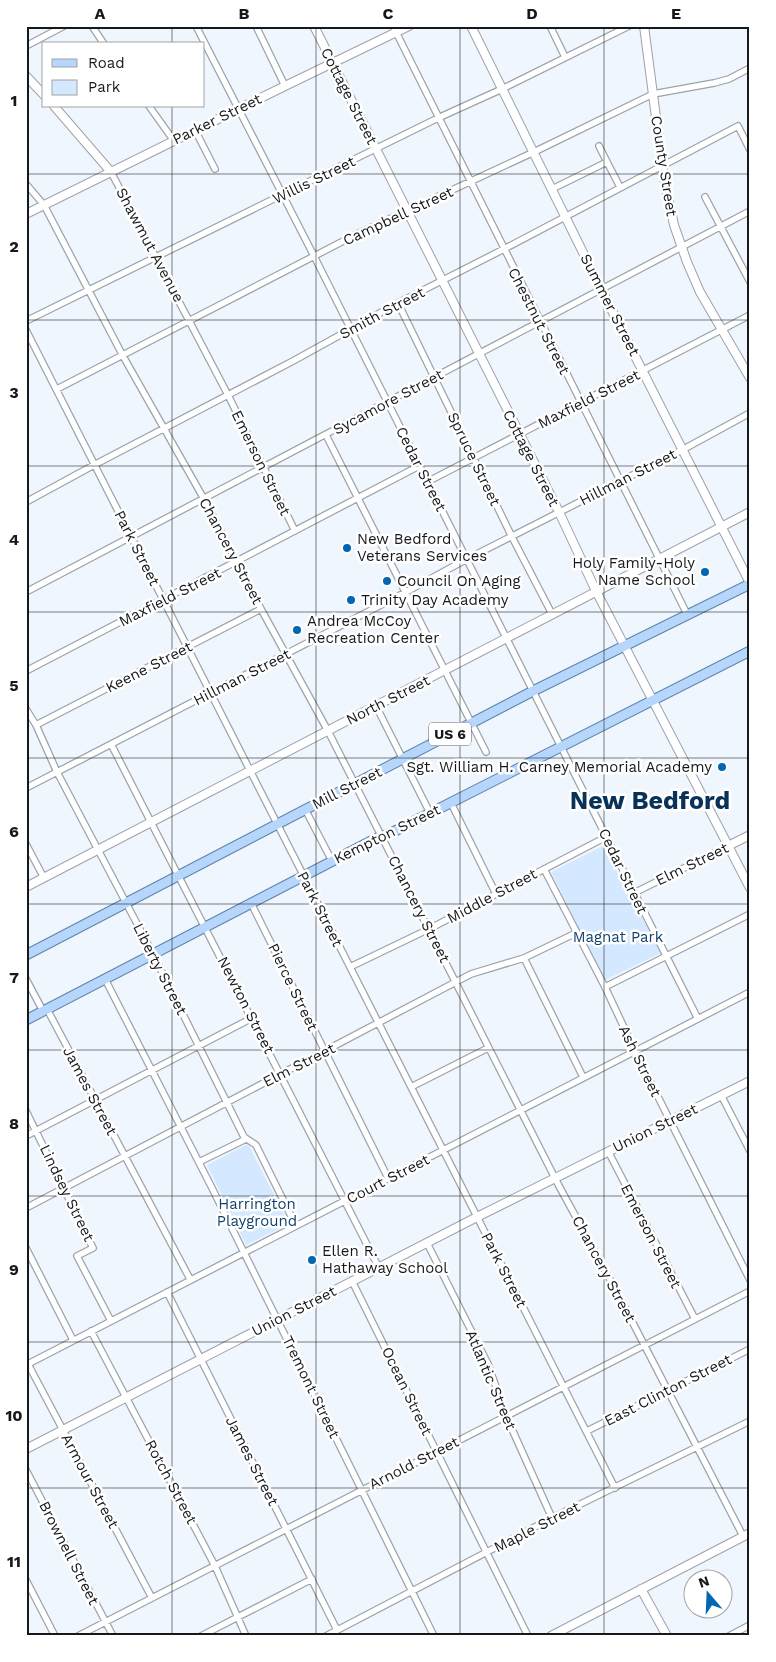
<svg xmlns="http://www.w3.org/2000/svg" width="776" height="1662" viewBox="0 0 776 1662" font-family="'Work Sans',sans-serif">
<rect width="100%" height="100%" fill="#eff6fe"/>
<path fill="#d4e8ff" d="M603 846 661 953 605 980 551 872Z
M248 1144 289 1224 246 1245 207 1165Z"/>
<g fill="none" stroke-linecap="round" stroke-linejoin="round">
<defs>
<path id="street" d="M92 26 104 44
M196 26 314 256 698 1019
M256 26 285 86
M393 26 687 614
M550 26 565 57
M26 46 64 26
M149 106 174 141
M195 130 215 169
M599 146 607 162
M111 172 228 395 295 531
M26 184 44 205 123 356 204 499 261 609 328 731 559 1186 620 1298 743 1536
M552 189 607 162 620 187
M705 197 750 282
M398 303 512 537 552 614
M26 321 438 118 502 89 629 26
M26 330 615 1488
M57 389 355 235 534 152 653 94 714 83 729 79 750 68
M326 435 486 752
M427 482 750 315
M26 502 94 465 293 361 398 303 504 249 738 126 750 150
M26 592 750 211
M26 671 419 466
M376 706 430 813
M26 709 36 725 57 772 153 954 244 1137 256 1145 296 1226
M36 725 261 609
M111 744 379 1268
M26 788 406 592 467 559 682 450 750 413
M451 803 496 894
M305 809 332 861
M26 844 44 878
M544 869 605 987 635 1051 750 1280
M634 893 728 846
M251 903 388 1178
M524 958 583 1077
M350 967 429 929 606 837
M26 979 43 1011
M105 979 211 1186 434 1636
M605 987 750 914
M47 1009 190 1279
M411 1087 488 1048
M721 1095 750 1151
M26 1111 93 1248 77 1256 111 1321
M26 1136 252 1018
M608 1151 695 1319
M199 1162 246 1139
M26 1208 471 974 524 958 576 933
M427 1243 488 1364 506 1416 552 1518
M26 1248 73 1340
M352 1281 528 1636
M167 1292 337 1630
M91 1331 215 1566 246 1636
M28 1364 152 1598
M26 1365 750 992
M587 1431 750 1349
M26 1470 113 1636
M26 1580 55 1636
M78 1636 750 1291
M201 1636 312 1579
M326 1636 552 1518 750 1421
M729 1636 750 1625"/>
<path id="secondary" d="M314 26 559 512 596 591 750 888
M471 26 601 289 750 583
M644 26 664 178 674 225 687 262 700 292 750 378
M26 76 44 95
M54 106 111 172
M26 214 285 86 409 26
M728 846 750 835
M26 887 750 512
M26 1449 477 1217 750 1081
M641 1589 667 1636
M551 1636 750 1533"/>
<path id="primary" d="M26 955 533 691 750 584
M26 1020 377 838 389 834 750 651"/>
</defs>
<use href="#street" stroke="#9da3ab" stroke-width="8"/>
<use href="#secondary" stroke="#9da3ab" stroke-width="10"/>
<use href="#primary" stroke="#5e84ab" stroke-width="11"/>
<use href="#street" stroke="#fff" stroke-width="5.5"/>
<use href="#secondary" stroke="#fff" stroke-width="8"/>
<use href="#primary" stroke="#b6d7fb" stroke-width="9"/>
</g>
<path fill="none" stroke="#16191c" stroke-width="1" stroke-opacity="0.55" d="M172 26V44M316 26V1636M460 26V1636M604 26V1636M172 106V1636M26 174H750M26 320H750M26 466H750M26 612H750M26 758H750M26 904H750M26 1050H750M26 1196H750M26 1342H750M26 1488H750"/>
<g fill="#0267b3" stroke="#fff" stroke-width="2">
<circle cx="347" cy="548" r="5"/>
<circle cx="705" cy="572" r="5"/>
<circle cx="387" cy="581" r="5"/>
<circle cx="351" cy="600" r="5"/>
<circle cx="297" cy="630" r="5"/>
<circle cx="722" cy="767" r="5"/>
<circle cx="312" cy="1260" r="5"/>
</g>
<g text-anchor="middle" stroke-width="5" stroke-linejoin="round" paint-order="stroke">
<rect fill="#fff" stroke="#5c5e60" stroke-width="1" x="429" y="722.5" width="42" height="23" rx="4"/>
<g font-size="14" font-weight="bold" fill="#16191c">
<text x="450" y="739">US 6</text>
</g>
<g font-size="15" fill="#16191c" stroke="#fff">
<text transform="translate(349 96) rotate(63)" y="5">Cottage Street</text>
<text transform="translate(217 119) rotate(-26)" y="5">Parker Street</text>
<text transform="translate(664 166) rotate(81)" y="5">County Street</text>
<text transform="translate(314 180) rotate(-26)" y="5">Willis Street</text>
<text transform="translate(398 216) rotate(-25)" y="5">Campbell Street</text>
<text transform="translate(150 245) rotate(62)" y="5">Shawmut Avenue</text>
<text transform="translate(610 305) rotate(63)" y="5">Summer Street</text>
<text transform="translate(382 313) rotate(-28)" y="5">Smith Street</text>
<text transform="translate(539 321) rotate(63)" y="5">Chestnut Street</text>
<text transform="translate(589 399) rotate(-27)" y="5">Maxfield Street</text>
<text transform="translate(388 402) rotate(-28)" y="5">Sycamore Street</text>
<text transform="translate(531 458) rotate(63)" y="5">Cottage Street</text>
<text transform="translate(474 459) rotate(64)" y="5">Spruce Street</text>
<text transform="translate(261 463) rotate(64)" y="5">Emerson Street</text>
<text transform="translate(421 469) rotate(63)" y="5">Cedar Street</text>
<text transform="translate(628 477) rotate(-27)" y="5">Hillman Street</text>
<text transform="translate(137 548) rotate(63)" y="5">Park Street</text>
<text transform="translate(231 551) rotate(62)" y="5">Chancery Street</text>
<text transform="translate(170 597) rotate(-27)" y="5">Maxfield Street</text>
<text transform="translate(149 667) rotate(-27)" y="5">Keene Street</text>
<text transform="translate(242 677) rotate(-27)" y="5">Hillman Street</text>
<text transform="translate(388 700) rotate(-27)" y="5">North Street</text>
<text transform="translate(347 788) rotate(-27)" y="5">Mill Street</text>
<text transform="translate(387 834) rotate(-26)" y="5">Kempton Street</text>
<text transform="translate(692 864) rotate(-26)" y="5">Elm Street</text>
<text transform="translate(623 871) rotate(64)" y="5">Cedar Street</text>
<text transform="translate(492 896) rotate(-28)" y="5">Middle Street</text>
<text transform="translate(320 909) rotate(63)" y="5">Park Street</text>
<text transform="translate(419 909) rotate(63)" y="5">Chancery Street</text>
<text transform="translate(160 969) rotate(63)" y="5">Liberty Street</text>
<text transform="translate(293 987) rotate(64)" y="5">Pierce Street</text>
<text transform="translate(246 1005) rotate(63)" y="5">Newton Street</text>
<text transform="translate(640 1061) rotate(64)" y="5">Ash Street</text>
<text transform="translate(299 1065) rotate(-27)" y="5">Elm Street</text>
<text transform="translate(90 1091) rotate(62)" y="5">James Street</text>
<text transform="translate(655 1128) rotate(-26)" y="5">Union Street</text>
<text transform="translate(388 1179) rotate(-27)" y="5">Court Street</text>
<text transform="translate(67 1193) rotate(64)" y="5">Lindsey Street</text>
<text transform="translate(651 1236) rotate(63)" y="5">Emerson Street</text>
<text transform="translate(604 1269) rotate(62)" y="5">Chancery Street</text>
<text transform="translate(504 1270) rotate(63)" y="5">Park Street</text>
<text transform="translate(294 1311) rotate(-27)" y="5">Union Street</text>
<text transform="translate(491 1380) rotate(67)" y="5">Atlantic Street</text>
<text transform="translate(311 1387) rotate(64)" y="5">Tremont Street</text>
<text transform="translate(668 1390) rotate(-27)" y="5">East Clinton Street</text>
<text transform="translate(407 1391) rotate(64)" y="5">Ocean Street</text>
<text transform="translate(252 1461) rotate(63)" y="5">James Street</text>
<text transform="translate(414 1463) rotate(-27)" y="5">Arnold Street</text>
<text transform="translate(90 1481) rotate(62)" y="5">Armour Street</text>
<text transform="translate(171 1482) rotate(62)" y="5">Rotch Street</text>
<text transform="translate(537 1527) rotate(-27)" y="5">Maple Street</text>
<text transform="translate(69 1553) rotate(63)" y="5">Brownell Street</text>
</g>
<g font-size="15" fill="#16191c" stroke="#fff" text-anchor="start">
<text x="357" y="544">New Bedford<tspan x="357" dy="17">Veterans Services</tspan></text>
<text x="695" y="568" text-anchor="end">Holy Family-Holy<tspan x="695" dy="17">Name School</tspan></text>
<text x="397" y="586">Council On Aging</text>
<text x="361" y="605">Trinity Day Academy</text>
<text x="307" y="626">Andrea McCoy<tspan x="307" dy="17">Recreation Center</tspan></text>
<text x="712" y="772" text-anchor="end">Sgt. William H. Carney Memorial Academy</text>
<text x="322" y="1256">Ellen R.<tspan x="322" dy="17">Hathaway School</tspan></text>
</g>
<g font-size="15" fill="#11416c" stroke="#fff">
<text x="618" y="942">Magnat Park</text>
<text x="257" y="1209">Harrington<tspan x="257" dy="17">Playground</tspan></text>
</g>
<g font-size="25" font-weight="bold" fill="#083257" stroke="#fff">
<text x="650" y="809">New Bedford</text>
</g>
</g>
<rect width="776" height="1662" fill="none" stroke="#ffffff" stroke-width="55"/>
<rect x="42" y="42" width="162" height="65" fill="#ffffff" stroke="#a2a3a4"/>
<rect x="52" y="59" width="25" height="8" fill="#b6d7fb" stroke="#a2a3a4"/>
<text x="88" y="68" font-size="15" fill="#16191c">Road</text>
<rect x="52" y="80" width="25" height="15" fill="#d4e8ff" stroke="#a2a3a4"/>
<text x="88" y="92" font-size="15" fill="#16191c">Park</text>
<g transform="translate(708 1594) rotate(341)"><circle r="24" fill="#ffffff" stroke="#a2a3a4"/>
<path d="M0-4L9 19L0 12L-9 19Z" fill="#0267b3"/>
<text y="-8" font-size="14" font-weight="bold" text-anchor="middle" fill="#16191c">N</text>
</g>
<rect x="28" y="28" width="720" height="1606" fill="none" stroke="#16191c" stroke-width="2"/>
<g font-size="16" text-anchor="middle" font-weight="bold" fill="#16191c">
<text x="100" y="19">A</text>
<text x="244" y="19">B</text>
<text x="388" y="19">C</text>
<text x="532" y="19">D</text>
<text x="676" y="19">E</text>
<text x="14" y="106">1</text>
<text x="14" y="252">2</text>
<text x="14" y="398">3</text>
<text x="14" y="545">4</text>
<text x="14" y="691">5</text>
<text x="14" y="837">6</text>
<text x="14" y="983">7</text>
<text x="14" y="1129">8</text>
<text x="14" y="1275">9</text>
<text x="14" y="1421">10</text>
<text x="14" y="1567">11</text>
</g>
</svg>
